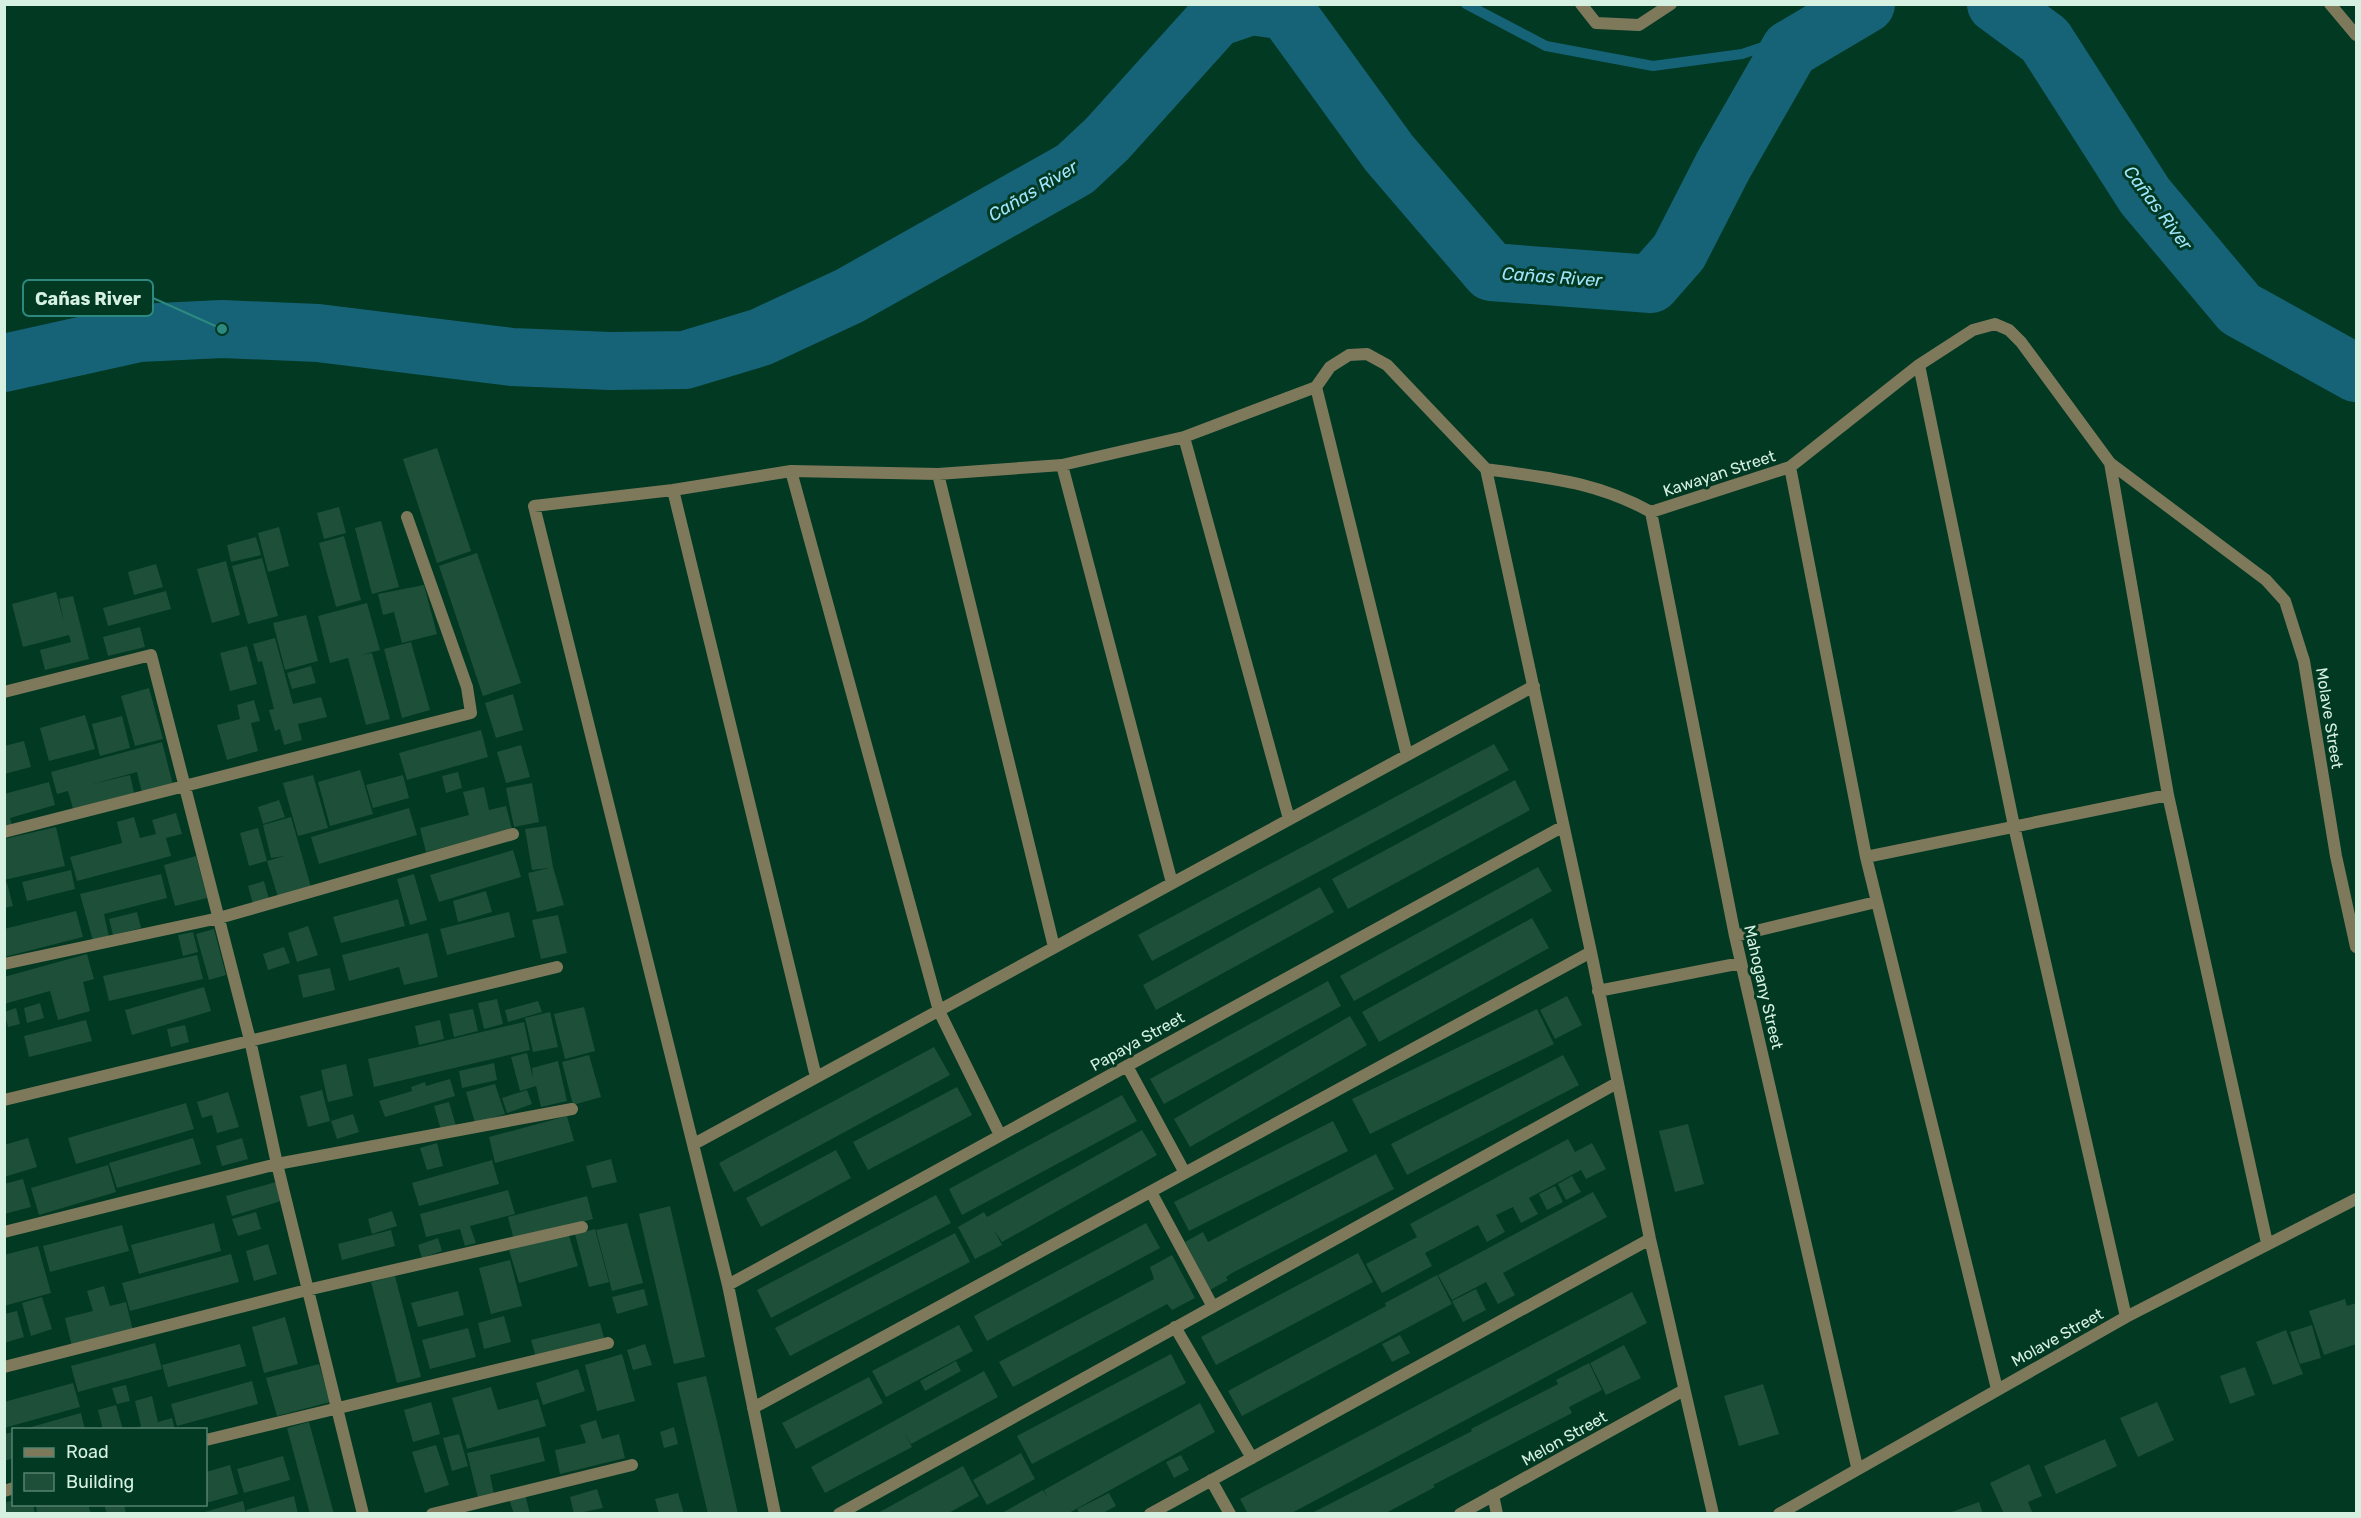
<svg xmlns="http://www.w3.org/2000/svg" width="2361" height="1518" viewBox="0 0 2361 1518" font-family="Rubik,sans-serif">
<rect width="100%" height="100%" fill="#013923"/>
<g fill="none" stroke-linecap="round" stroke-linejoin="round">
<path stroke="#166377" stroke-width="10" d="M1466 4 1546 46 1653 66 1742 54 1832 24"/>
<path stroke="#166377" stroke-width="58" d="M1996 4 2045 40 2145 196 2240 309 2356 373
M4 363 139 333 222 329 318 333 512 357 610 361 685 360 761 337 849 296 1075 169 1107 139 1216 18 1251 6 1286 11 1389 153 1491 272 1651 284 1679 252 1723 166 1790 49 1866 4"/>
</g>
<path fill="#1e4f38" d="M437 448 471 551 437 563 403 459Z
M339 507 346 533 324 539 317 513Z
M381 521 399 587 372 594 355 528Z
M279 527 289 566 268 572 258 533Z
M344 536 361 600 336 607 319 543Z
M256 537 261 555 231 562 227 545Z
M477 553 521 683 483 696 439 566Z
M262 558 278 616 248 624 232 566Z
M226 561 240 615 212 623 197 569Z
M156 564 163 587 134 595 128 572Z
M424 585 437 634 402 643 394 612 383 615 378 594Z
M166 591 171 609 108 626 103 608Z
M56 592 64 622 59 599 73 596 89 659 45 670 40 650 71 642 69 635 23 647 12 604Z
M367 603 380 650 361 655 372 653 390 719 366 725 348 658 330 663 318 616Z
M306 615 318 661 285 670 273 623Z
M140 627 145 647 108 656 103 637Z
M275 638 293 704 321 697 327 717 298 724 302 740 284 745 280 729 275 731 269 710 274 709 262 661 258 662 253 644Z
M411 642 430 710 402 718 384 649Z
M247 646 257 684 230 691 220 653Z
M311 666 316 683 292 689 287 673Z
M149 688 163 739 135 746 121 696Z
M513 694 523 730 496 738 485 703Z
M254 700 260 721 251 723 258 751 227 760 217 725 240 719 237 705Z
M85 715 95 749 49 761 40 728Z
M122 716 130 748 100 756 92 724Z
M481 730 488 757 407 780 399 753Z
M24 741 31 767 4 774V746Z
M162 742 174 789 143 797 137 772 89 785 130 775 135 797 74 812 68 791 57 794 51 772Z
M1494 744 1509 770 1152 961 1138 935Z
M521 745 530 777 506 783 497 752Z
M360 770 373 814 330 826 318 782Z
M458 772 462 788 446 793 442 776Z
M313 775 328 828 298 836 283 783Z
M403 775 409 798 373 808 366 785Z
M1515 780 1530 810 1348 909 1332 879Z
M49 782 55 805 10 818 12 825 4 827V794Z
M532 783 539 822 514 827 506 788Z
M484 787 489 810 506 806 512 829 426 852 420 828 469 815 463 792Z
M279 800 285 817 263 824 258 807Z
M409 808 417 835 319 864 311 837Z
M176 813 182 834 166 838 171 856 77 881 70 857 122 843 117 822 134 817 140 838 156 834 152 820Z
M291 817 311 887 278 897 267 861 284 856 271 858 263 825Z
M546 826 553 867 564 905 537 912 528 873 549 868 532 870 525 829Z
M56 827 65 866 4 880V839Z
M258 828 267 861 249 866 240 833Z
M513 850 521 877 439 902 430 875Z
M196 856 207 898 175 906 164 865Z
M1538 867 1552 891 1354 1001 1340 976Z
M71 870 75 889 27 901 22 882Z
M161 874 167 898 104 914 109 937 93 941 80 894Z
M414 874 427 920 410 925 397 879Z
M264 881 269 899 253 904 248 886Z
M7 883 13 906 4 908V884Z
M1320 887 1334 912 1156 1010 1143 985Z
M486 891 492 912 458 922 453 901Z
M398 899 405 926 341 943 333 917Z
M76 911 83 937 4 957V929Z
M137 912 141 928 113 935 109 919Z
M509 912 515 937 447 955 440 929Z
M558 915 567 953 541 959 532 920Z
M1532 918 1549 948 1379 1042 1362 1012Z
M308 926 318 955 297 962 288 933Z
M214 929 226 975 209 980 196 934Z
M193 932 198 952 183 956 178 935Z
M428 933 438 977 404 985 399 967 349 981 342 955Z
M284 947 290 963 268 970 263 954Z
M87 954 94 979 83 982 90 1011 58 1020 50 991 4 1004V977Z
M197 955 203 979 109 1001 103 976Z
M330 968 335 990 303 998 298 975Z
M1328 981 1341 1006 1164 1104 1150 1079Z
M204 987 211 1011 132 1035 125 1010Z
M1567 996 1582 1025 1555 1039 1540 1010Z
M497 999 503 1024 484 1029 478 1003Z
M538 1001 542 1012 508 1022 505 1010Z
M40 1003 44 1018 27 1023 24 1008Z
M584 1007 595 1051 565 1059 554 1014Z
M16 1008 20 1024 8 1027 4 1012Z
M473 1009 478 1031 454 1037 449 1014Z
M1537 1009 1554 1044 1370 1134 1352 1099Z
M550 1012 558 1047 533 1052 525 1018Z
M1350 1016 1367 1045 1190 1147 1174 1119Z
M86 1020 92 1041 29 1057 24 1036Z
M440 1020 444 1039 419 1045 415 1026Z
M524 1022 530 1050 374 1087 368 1059Z
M185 1025 189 1042 171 1047 167 1029Z
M934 1047 950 1075 734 1192 719 1163Z
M527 1053 533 1078 532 1068 558 1061 567 1101 541 1107 536 1086 520 1091 511 1057Z
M589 1055 601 1097 573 1105 562 1062Z
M1563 1055 1579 1085 1407 1175 1391 1144Z
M494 1063 497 1080 462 1088 459 1071Z
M346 1064 353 1096 328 1102 321 1070Z
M450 1079 455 1096 385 1117 379 1101 412 1091 411 1087 425 1082 426 1086Z
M495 1084 505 1114 475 1123 466 1092Z
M957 1087 972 1115 868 1170 853 1142Z
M322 1090 330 1121 308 1127 300 1096Z
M527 1090 532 1104 507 1113 502 1098Z
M228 1092 239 1127 217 1133 212 1115 202 1118 197 1102Z
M1122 1095 1137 1121 962 1215 949 1189Z
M449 1102 456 1126 441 1130 434 1106Z
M186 1103 194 1129 76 1164 68 1138Z
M353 1114 359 1132 337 1139 331 1121Z
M567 1116 574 1141 495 1163 489 1137Z
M1333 1121 1348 1151 1189 1231 1174 1202Z
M1688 1124 1704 1184 1675 1192 1659 1131Z
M1142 1130 1157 1155 1002 1242 994 1230 1002 1245 975 1259 958 1227 984 1212 987 1217Z
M28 1138 37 1167 4 1177V1145Z
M193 1138 201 1164 117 1188 109 1163Z
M242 1138 248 1159 222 1166 216 1146Z
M1568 1139 1575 1152 1592 1143 1606 1169 1586 1179 1581 1170 1529 1198 1538 1214 1521 1223 1513 1207 1496 1215 1505 1232 1487 1242 1478 1225 1425 1253 1432 1266 1382 1293 1366 1264 1417 1237 1410 1224Z
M437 1143 443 1166 427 1170 420 1148Z
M836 1150 851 1178 761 1227 746 1198Z
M1376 1154 1394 1189 1232 1273 1226 1277 1228 1280 1210 1290 1185 1242 1203 1232 1208 1242Z
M611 1159 617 1182 592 1188 586 1166Z
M492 1160 499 1184 419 1206 412 1183Z
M108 1165 116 1192 39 1215 31 1188Z
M1572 1176 1581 1192 1566 1200 1558 1184Z
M23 1179 31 1207 4 1214V1184Z
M276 1182 281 1201 232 1216 226 1196Z
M1555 1186 1563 1202 1547 1210 1539 1194Z
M508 1190 515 1214 470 1226 476 1243 465 1246 460 1229 426 1237 420 1214Z
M1593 1192 1607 1217 1503 1273 1515 1295 1498 1304 1486 1282 1452 1300 1438 1275Z
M936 1195 951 1223 771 1318 757 1290Z
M587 1196 593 1219 514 1240 508 1217Z
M670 1206 705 1357 674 1364 639 1214Z
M392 1211 397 1226 372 1234 368 1219Z
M256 1212 261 1229 238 1236 232 1219Z
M214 1223 221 1251 139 1274 131 1245Z
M627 1223 643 1283 612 1291 596 1230Z
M1146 1223 1160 1248 987 1341 974 1316Z
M122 1225 129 1251 50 1272 43 1246Z
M595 1229 609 1282 589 1287 575 1234Z
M391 1230 395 1246 342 1260 338 1244Z
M568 1232 578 1266 519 1283 509 1250Z
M955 1233 970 1262 790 1356 775 1328Z
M438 1238 442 1251 422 1258 418 1245Z
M268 1244 277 1274 254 1281 246 1251Z
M38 1246 51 1293 4 1306V1255Z
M1358 1253 1373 1282 1216 1365 1201 1337Z
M231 1254 239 1282 130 1311 122 1283Z
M1172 1255 1195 1298 1172 1310 1167 1304 1013 1387 999 1362 1154 1279 1150 1267Z
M510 1260 522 1306 491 1314 479 1268Z
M1437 1275 1452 1304 1242 1416 1228 1391 1386 1306 1385 1303Z
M395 1276 421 1377 397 1383 371 1282Z
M104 1286 110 1306 126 1302 133 1331 72 1347 65 1318 93 1311 87 1291Z
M644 1289 648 1305 617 1314 612 1297Z
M1476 1289 1486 1310 1463 1322 1452 1301Z
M458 1291 464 1315 418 1327 411 1303Z
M1632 1292 1647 1323 1290 1514H1248L1240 1499Z
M42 1297 52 1329 31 1336 22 1303Z
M2345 1299 2347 1306 2356 1303V1344L2324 1355 2309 1311Z
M17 1311 24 1337 4 1343V1314Z
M504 1316 511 1342 484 1349 478 1323Z
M285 1317 298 1364 264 1373 252 1327Z
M600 1323 604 1338 536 1357 531 1340Z
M959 1325 973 1351 886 1397 872 1371Z
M2312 1325 2321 1358 2300 1364 2290 1332Z
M468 1328 476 1357 430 1369 422 1340Z
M2286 1330 2303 1374 2273 1385 2256 1342Z
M1400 1335 1410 1353 1392 1362 1382 1344Z
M155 1343 162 1369 78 1392 71 1366Z
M240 1344 246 1366 168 1387 162 1365Z
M645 1344 652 1365 633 1370 627 1350Z
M1624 1345 1641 1378 1606 1395 1590 1363Z
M622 1354 635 1401 597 1411 585 1365Z
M1171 1354 1186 1383 1032 1464 1017 1436Z
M956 1361 961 1371 925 1391 920 1381Z
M1589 1363 1602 1390 1569 1407 1572 1413 1433 1485 1435 1487 1384 1514H1310L1472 1431 1471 1429 1558 1384 1556 1380Z
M319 1364 330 1402 277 1416 266 1378Z
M2245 1367 2255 1395 2230 1404 2220 1376Z
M578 1369 585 1391 543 1405 536 1383Z
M984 1371 998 1397 911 1444 904 1432 912 1447 825 1493 811 1467Z
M706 1376 720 1434 738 1514H708L677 1383Z
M869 1377 883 1403 796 1449 782 1423Z
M252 1381 258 1404 177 1426 171 1404Z
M73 1383 80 1407 4 1428V1402Z
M1763 1384 1779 1434 1739 1446 1724 1396Z
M126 1385 130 1401 117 1404 112 1388Z
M491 1387 498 1410 538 1399 546 1426 467 1449 452 1398Z
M152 1396 158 1422 172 1418 175 1430H133L141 1426 135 1401Z
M431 1402 440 1434 413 1442 404 1410Z
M2157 1402 2174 1440 2138 1457 2120 1418Z
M1200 1403 1215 1432 1067 1514H1000L1043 1490 1048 1498 1044 1490Z
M116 1405 123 1430H103L98 1410Z
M81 1413 85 1430H24V1429Z
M596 1420 602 1439 619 1434 625 1458 560 1474 555 1450 586 1443 580 1425Z
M309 1422 334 1514H310L287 1428Z
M674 1427 678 1444 664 1448 660 1432Z
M14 1432V1458L4 1461V1434Z
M459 1434 468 1466 452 1471 443 1438Z
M539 1437 545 1461 490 1475 494 1494 478 1498 467 1453Z
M2105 1439 2117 1466 2056 1494 2044 1466Z
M436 1445 449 1485 425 1493 412 1452Z
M1021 1453 1035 1479 987 1505 973 1480Z
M1181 1455 1189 1470 1174 1478 1166 1462Z
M283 1456 290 1480 244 1493 237 1469Z
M2029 1464 2042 1496 2028 1502 2033 1514H2004L1990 1483Z
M230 1465 238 1494 206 1503V1472Z
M963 1466 979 1496 947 1514H876Z
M597 1489 603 1508 574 1514 570 1497Z
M678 1493 684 1514H659L655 1499Z
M1109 1493 1116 1506 1101 1514H1080L1077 1509Z
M525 1494 530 1514H514L509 1499Z
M294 1496 298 1514H247L246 1510Z
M14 1500V1504H33L35 1514H4V1503Z
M243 1501 246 1514H201V1513Z
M1979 1502 1983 1514H1949V1513Z
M36 1504H88L91 1514H37Z
M104 1504H124L126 1514H107Z"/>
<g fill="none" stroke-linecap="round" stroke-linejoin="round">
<path stroke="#7e795b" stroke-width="12" d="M1581 4 1596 23 1639 25 1671 4
M2330 4 2356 35
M1919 365 2014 826 2126 1317
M1316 387 1407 755
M1184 437 1289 819
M2110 463 2168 795 2267 1243
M1062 465 1172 883
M1790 467 1866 857 1997 1389
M1486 469C1548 478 1595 481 1651 512L1790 467 1919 365 1973 330 1995 324 2009 330 2021 342 2110 463 2266 580 2285 601 2304 661 2336 856 2356 947
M791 471 939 1011 1000 1135
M938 474 1054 947
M673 490 816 1077
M1651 512 1735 936 1857 1467
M4 692 151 655 250 1040 277 1164 363 1514
M4 832 471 713 467 687 407 517
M1866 857 2168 795
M1735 936 1876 902
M4 964 219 918 513 834
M1598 991 1741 963
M1127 1066 1185 1173
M4 1100 557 967
M694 1144 1534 686
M1151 1192 1213 1307
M4 1232 277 1164 572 1109
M728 1285 1562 827
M1175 1327 1252 1458
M4 1367 307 1290 582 1227
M753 1408 1591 952
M206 1440 608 1343
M1211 1480 1230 1514
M4 1491 14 1488
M1493 1495 1497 1514
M432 1514 632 1465
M775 1514 728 1285 534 506 673 490 791 471 938 474 1062 465 1184 437 1316 387 1330 367 1349 355 1367 354 1387 365 1486 469 1591 952 1650 1239 1713 1514
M839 1514 1617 1083
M1150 1514 1650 1239
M1460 1514 1684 1390
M1779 1514 2126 1317 2356 1199"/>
</g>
<g text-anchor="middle" stroke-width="6" stroke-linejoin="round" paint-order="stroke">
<g font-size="16" fill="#d6f0e1" stroke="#013923">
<text transform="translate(1719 473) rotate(-18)" y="6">Kawayan Street</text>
<text transform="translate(2330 718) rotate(81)" y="6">Molave Street</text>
<text transform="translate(1764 987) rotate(77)" y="6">Mahogany Street</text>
<text transform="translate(1137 1041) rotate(-29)" y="6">Papaya Street</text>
<text transform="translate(2057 1337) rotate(-29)" y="6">Molave Street</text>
<text transform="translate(1564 1438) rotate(-29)" y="6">Melon Street</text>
</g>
<g font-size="18" font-style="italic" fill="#9fe5fb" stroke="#013923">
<text transform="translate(1033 191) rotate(-31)" y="6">Cañas River</text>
<text transform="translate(2158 208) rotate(53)" y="6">Cañas River</text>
<text transform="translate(1552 277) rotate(4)" y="6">Cañas River</text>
</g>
</g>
<path fill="none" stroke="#2d887f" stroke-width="2" d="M222 329L153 298"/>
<circle fill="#2d887f" stroke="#013923" stroke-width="2" cx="222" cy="329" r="6"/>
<rect fill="#013923" stroke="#2d887f" stroke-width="2" x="23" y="280" width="130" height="36" rx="6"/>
<g font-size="18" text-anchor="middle" font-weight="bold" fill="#d6f0e1">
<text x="88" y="305">Cañas River</text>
</g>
<rect width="2361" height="1518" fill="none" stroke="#d6f0e1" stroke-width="12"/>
<rect x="12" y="1428" width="195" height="78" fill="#013923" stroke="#56826f" stroke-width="1.5"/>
<rect x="24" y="1448" width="30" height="9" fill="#7e795b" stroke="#56826f" stroke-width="1.5"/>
<text x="66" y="1458" font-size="18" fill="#d6f0e1">Road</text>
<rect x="24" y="1473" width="30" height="18" fill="#1e4f38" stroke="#56826f" stroke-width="1.5"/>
<text x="66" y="1488" font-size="18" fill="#d6f0e1">Building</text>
</svg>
